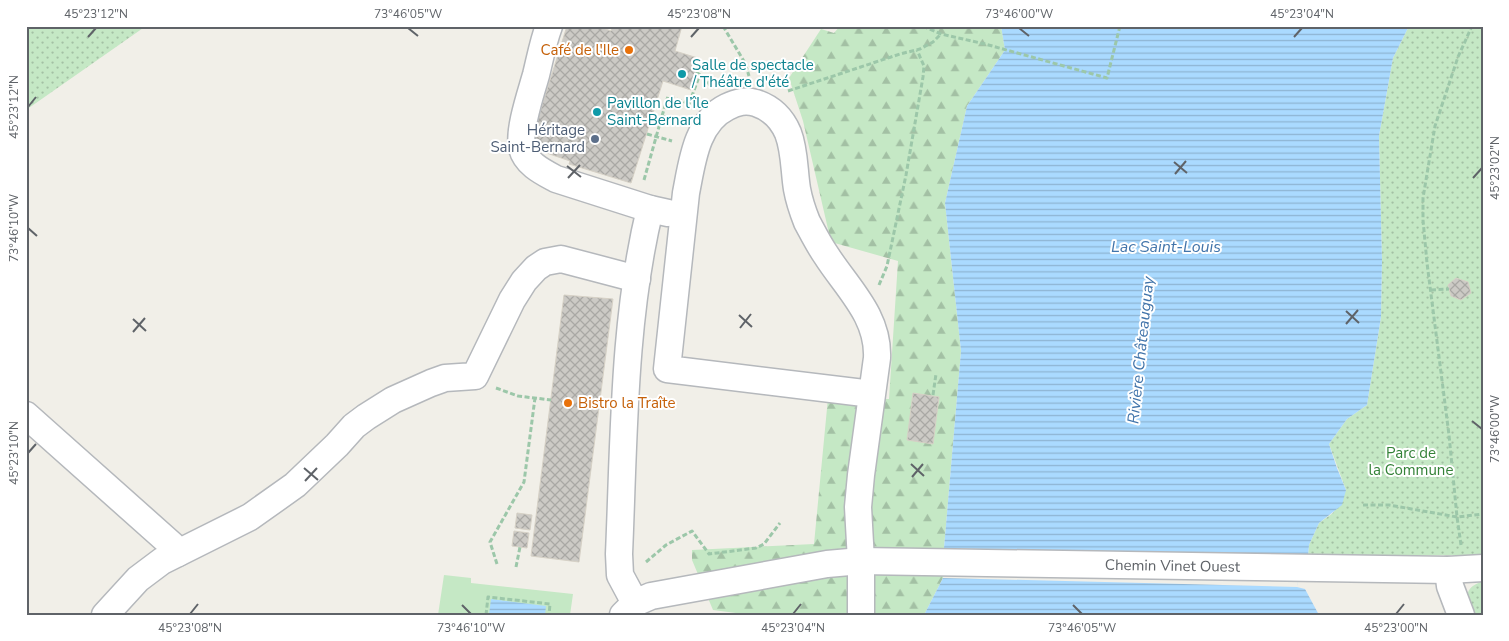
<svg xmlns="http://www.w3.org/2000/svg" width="1509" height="641" viewBox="0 0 1509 641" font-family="'Nunito Sans',sans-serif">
<defs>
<pattern id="grass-dots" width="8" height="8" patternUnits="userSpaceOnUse" patternTransform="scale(1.25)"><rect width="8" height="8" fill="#c5e8c5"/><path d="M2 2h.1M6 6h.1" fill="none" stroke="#a3c0a4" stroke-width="1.8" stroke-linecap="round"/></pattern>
<pattern id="forest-firs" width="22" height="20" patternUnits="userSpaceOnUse" patternTransform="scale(1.25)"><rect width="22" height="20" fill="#c5e8c5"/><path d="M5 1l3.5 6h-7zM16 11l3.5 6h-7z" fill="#a3c0a4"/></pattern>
<pattern id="water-rules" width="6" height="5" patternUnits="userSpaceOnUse" patternTransform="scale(1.25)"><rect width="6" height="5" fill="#aadaff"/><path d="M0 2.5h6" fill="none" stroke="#8eb4d2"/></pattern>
<pattern id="building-cross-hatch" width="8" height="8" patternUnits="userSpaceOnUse" patternTransform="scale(1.25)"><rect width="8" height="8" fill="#cccac5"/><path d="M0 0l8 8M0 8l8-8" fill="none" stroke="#a9a8a4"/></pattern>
</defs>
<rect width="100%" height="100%" fill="#f1efe8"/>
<path fill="url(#grass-dots)" d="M26 26H146L26 110Z
M1409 26H1483V555L1308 556 1309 545 1319 523 1333 513 1346 490 1329 444 1347 419 1367 405 1381 317 1382 260 1379 136 1393 58Z
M1483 581V615H1470C1466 597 1463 588 1483 581Z"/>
<path fill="url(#forest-firs)" d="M840 26H1001L1005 50 967 106 945 203 961 351 944 548 943 578 924 615H751L713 610 692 560V550L814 544 828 398 889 399 898 261 831 242 803 121 789 78 821 29 834 33Z"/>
<path fill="#c5e8c5" d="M444 575 471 578V583L573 594 570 615H438Z"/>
<path fill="url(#water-rules)" d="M1001 26H1409L1393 58 1379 136 1382 260 1381 317 1367 405 1347 419 1329 444 1337 468 1346 490 1342 505 1319 523 1309 545 1308 556 1298 557 1297 587 1305 589 1319 615H924L943 578 944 548 961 351 945 203 967 106 1005 50Z
M491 599 546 606 545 615H489Z"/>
<path fill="#f1efe8" d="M944 548 1298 557 1297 587 943 578Z"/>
<path fill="url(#building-cross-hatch)" stroke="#d6d1c6" d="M567 26H597L611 31 613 26H682L675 51 701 59 691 90 663 81 631 183 569 164 570 161 529 147Z
M1456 278 1468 282 1471 293 1461 300 1451 296 1448 285Z
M564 295 613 299 579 562 531 556Z
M913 393 939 397 933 444 907 440Z
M517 513 532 515 530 530 515 528Z
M514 531 529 533 527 548 512 546Z"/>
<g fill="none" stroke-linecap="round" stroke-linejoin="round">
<defs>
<g id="minor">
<path d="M549 26C543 42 540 59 536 75 531 93 518 130 522 148 526 164 543 172 556 179L650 209 668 213"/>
<path d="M26 415 172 545 178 553"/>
<path d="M1448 570 1450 586 1461 615"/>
<path d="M635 603 620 575 619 554C624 440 623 320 650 209"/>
<path d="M105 615 138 579 162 561 250 517 295 485 337 445 354 426 366 417 393 400 431 383 445 378 475 376 512 300 524 281 536 268 545 262 561 259 637 279"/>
<path id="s1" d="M623 615 635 603 651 596 827 564 861 561 1448 570 1483 568"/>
<path d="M861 615V561L858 507 861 475 877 358C879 316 847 288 826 255 819 245 813 233 807 222 803 212 799 200 797 189 794 171 795 151 788 133 782 119 771 108 756 103 745 100 737 102 727 107 696 122 692 163 686 193L667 369 872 394"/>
</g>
</defs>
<use href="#minor" stroke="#b5b8bc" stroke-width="29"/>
<path stroke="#9cc7a9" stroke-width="3" stroke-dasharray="5 2.5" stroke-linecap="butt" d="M723 26 745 63 749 76
M923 26 941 34 985 44 1107 78 1120 26
M696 72 706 79 711 87
M788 91 900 54 920 49 933 42 941 34
M689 104 700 74
M662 116 668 96 690 104
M647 134 672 141
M644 180 662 116 680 122
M879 285 887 266 906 175 923 77 924 66 917 50
M1431 290 1449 289
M496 388 518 396 551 400
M933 395 936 374
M1363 505H1389L1457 517 1483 514
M1461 545 1457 517 1449 435 1427 263 1423 220V198L1435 126 1458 57 1472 26
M646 562 666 545 692 531 709 554 756 548 764 544 780 523
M497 564 490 542 524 482 535 398
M516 567 520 547
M486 615 488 597 550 604 549 615"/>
<use href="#minor" stroke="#fff" stroke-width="26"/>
</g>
<path fill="none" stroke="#5f6368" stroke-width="2" d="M408 28 418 36M1019 28 1029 36M88 37 96 28M691 37 699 28M1294 37 1302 28M28 107 36 97M1174 162 1187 173M567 166 581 177M1175 174 1186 161M568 178 580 165M1473 178 1482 168M28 228 37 236M1346 311 1359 323M739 315 752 327M133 319 146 331M1346 324 1358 310M740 328 751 314M133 332 145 318M1472 421 1482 429M28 453 36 444M911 464 924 476M304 468 318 480M912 477 923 464M305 481 317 468M462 605 471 614M1073 605 1082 614M190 614 198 604M793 614 801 604M1396 614 1404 604"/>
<g fill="#e8710a" stroke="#fff" stroke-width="2">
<circle cx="629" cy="50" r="5"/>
<circle cx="568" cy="403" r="5"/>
</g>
<g fill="#0f9aa8" stroke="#fff" stroke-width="2">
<circle cx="682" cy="74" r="5"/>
<circle cx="597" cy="112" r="5"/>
</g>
<circle fill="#5c6f8a" stroke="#fff" stroke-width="2" cx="595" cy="139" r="5"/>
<g text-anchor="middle" stroke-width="4" stroke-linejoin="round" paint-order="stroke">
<g font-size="15" fill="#c56008" stroke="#fff" text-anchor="end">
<text x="619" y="55">Café de l'Ile</text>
<text x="578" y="408" text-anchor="start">Bistro la Traîte</text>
</g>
<g font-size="15" fill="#0d838f" stroke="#fff" text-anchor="start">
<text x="692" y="70">Salle de spectacle<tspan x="692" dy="17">/ Théâtre d'été</tspan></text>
<text x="607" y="108">Pavillon de l’île<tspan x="607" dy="17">Saint-Bernard</tspan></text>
</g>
<g font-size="15" fill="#4e5e75" stroke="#fff" text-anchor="end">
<text x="585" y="135">Héritage<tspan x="585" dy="17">Saint-Bernard</tspan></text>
</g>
<g font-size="15" fill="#348238" stroke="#fff">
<text x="1411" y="458">Parc de<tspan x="1411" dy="17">la Commune</tspan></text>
</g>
<g font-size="15" fill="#5f6368" stroke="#fff">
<text dy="5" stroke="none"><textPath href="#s1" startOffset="559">Chemin Vinet Ouest</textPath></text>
</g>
<g font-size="16" font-style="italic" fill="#4174aa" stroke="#fff">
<text x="1166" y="252">Lac Saint-Louis</text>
<text transform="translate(1140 350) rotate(-84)" y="6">Rivière Châteauguay</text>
</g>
</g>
<rect width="1509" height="641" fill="none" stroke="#ffffff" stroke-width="55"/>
<rect x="28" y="28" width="1454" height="586" fill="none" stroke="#5f6368" stroke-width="2"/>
<g font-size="12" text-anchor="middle" fill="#5f6368">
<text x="96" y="18">45°23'12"N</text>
<text x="408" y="18">73°46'05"W</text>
<text x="699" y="18">45°23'08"N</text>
<text x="1019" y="18">73°46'00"W</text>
<text x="1302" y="18">45°23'04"N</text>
<text transform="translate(14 107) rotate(-90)" y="4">45°23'12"N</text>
<text transform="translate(1495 168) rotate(-90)" y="4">45°23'02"N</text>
<text transform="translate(14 228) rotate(-90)" y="4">73°46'10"W</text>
<text transform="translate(1495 429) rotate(-90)" y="4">73°46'00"W</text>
<text transform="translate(14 453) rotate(-90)" y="4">45°23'10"N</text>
<text x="190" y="632">45°23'08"N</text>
<text x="471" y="632">73°46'10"W</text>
<text x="793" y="632">45°23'04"N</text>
<text x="1082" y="632">73°46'05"W</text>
<text x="1396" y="632">45°23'00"N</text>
</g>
</svg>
